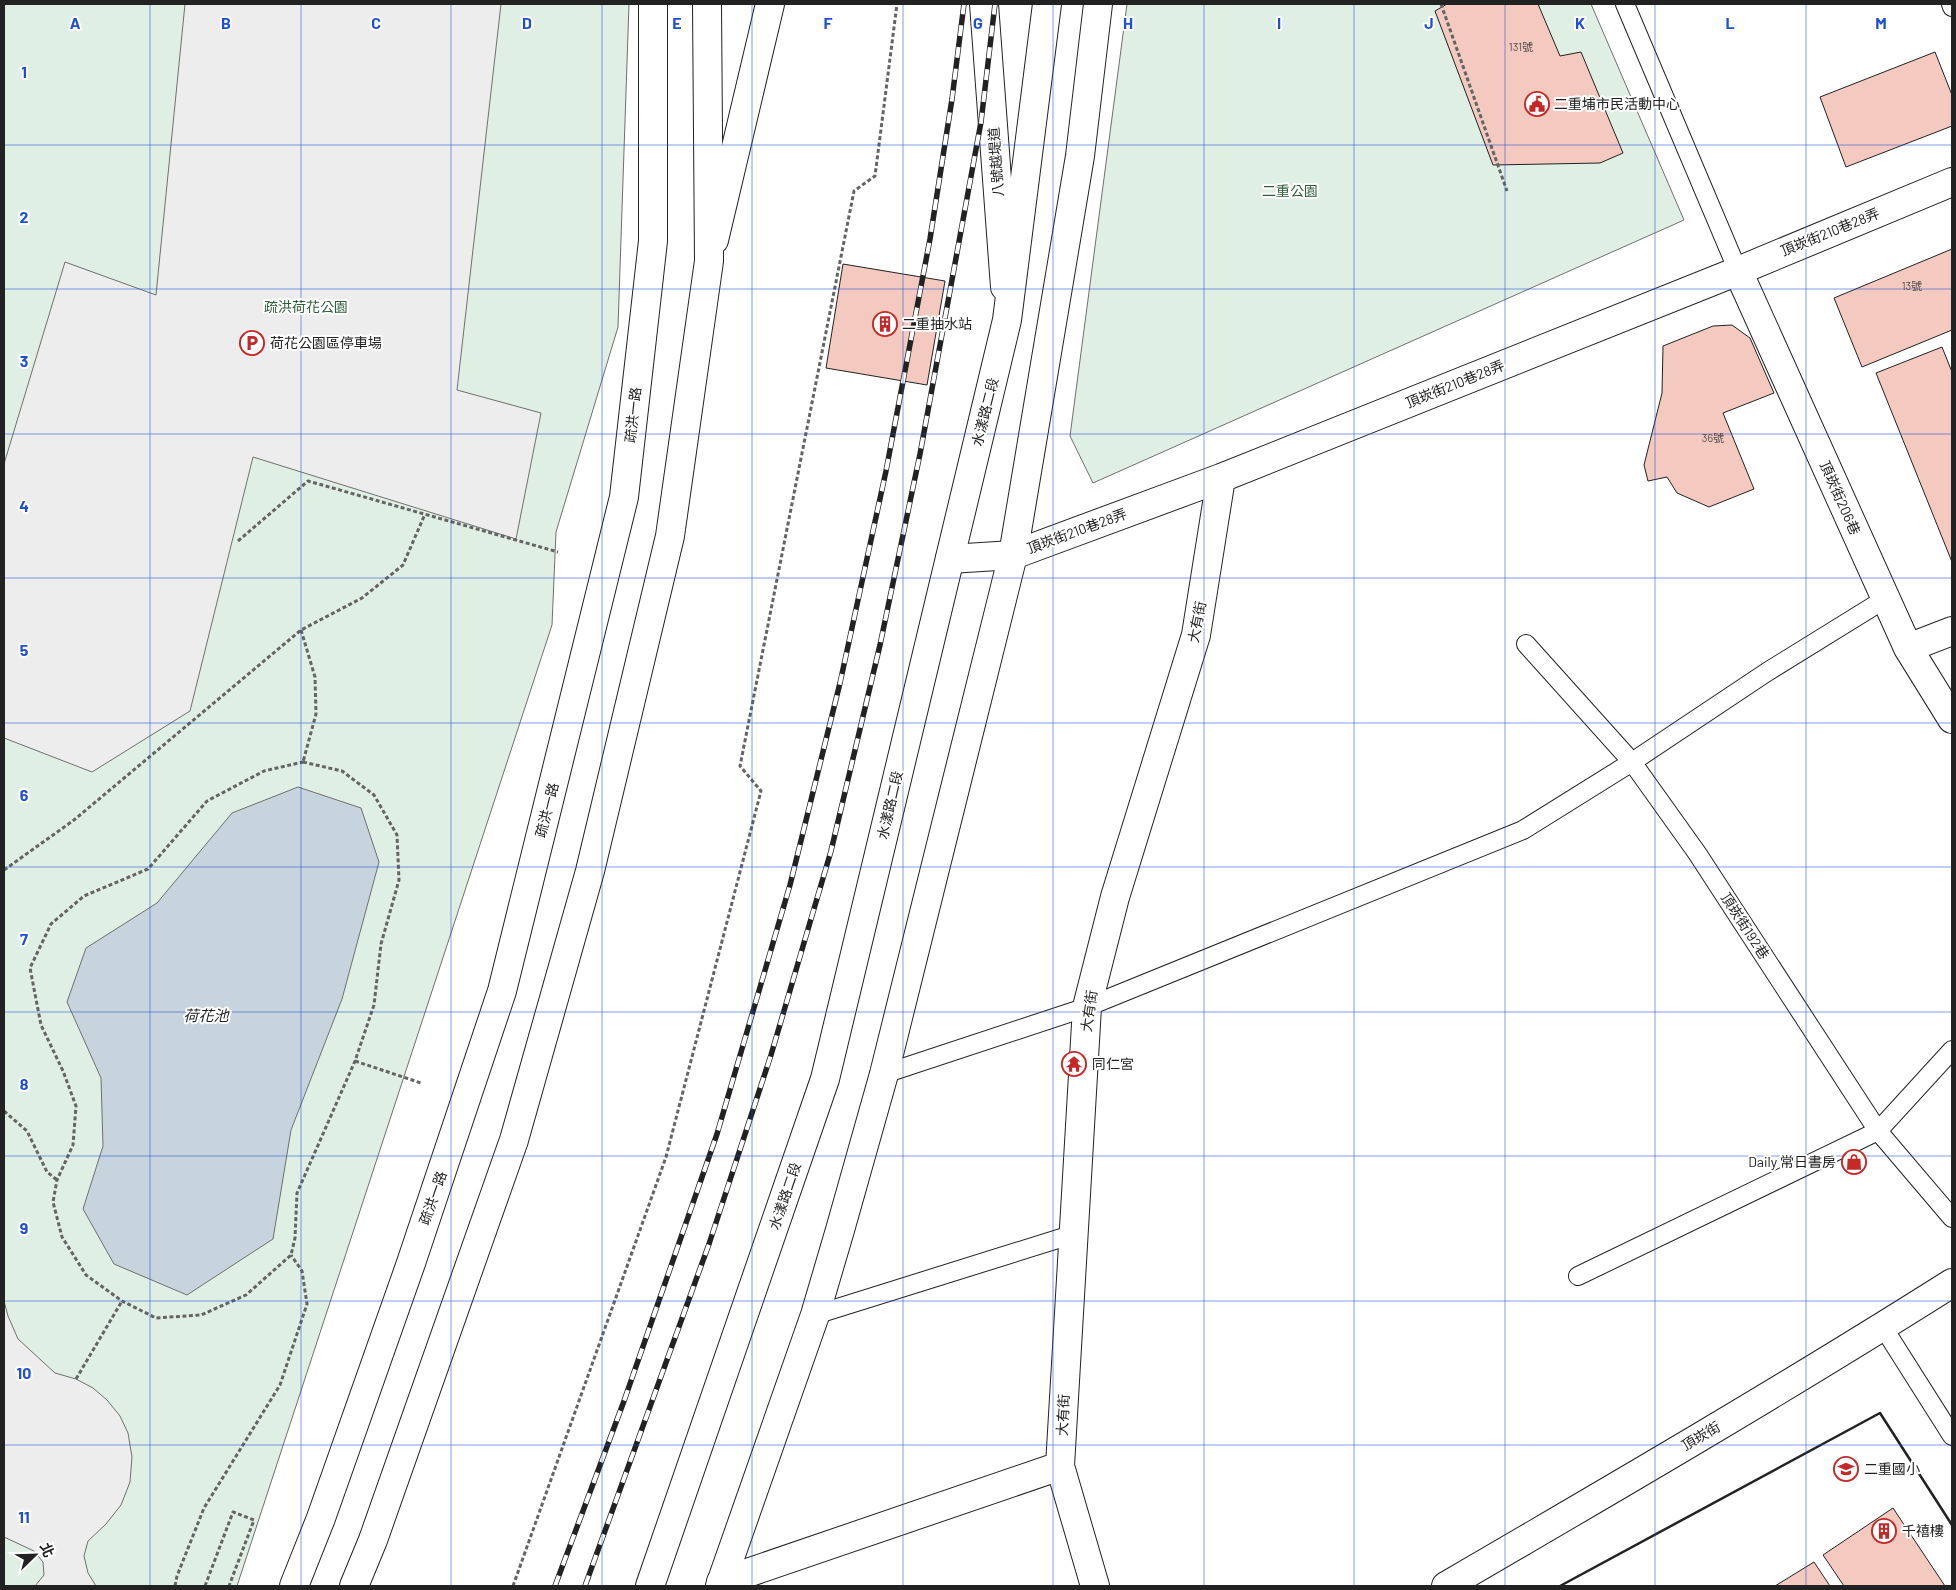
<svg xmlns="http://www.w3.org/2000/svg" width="1956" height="1590" viewBox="0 0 1956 1590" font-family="Barlow,'Noto Sans TC',sans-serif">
<rect width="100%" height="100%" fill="#fff"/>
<path fill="#e0efe3" stroke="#6f6f6f" d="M4 4H629L618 327 556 532 552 625 237 1586H4Z
M1127 4H1591L1684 220 1093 483 1070 436Z"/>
<path fill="#ededed" stroke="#6f6f6f" d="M185 4H501L457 390 541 413 516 539 253 457 190 711 92 772 4 738V464L65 262 156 295Z
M4 1301 8 1316 18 1339 55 1373 76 1379 93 1388 107 1400 120 1416 128 1433 132 1457 130 1482 121 1505 106 1524 88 1541 84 1556 88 1573 96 1586H35L44 1575 43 1562 34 1551 4 1537Z"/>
<path fill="#c7d3dd" stroke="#6f6f6f" d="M298 787 361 808 379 862 342 999 291 1130 273 1239 187 1295 114 1264 83 1209 103 1146 101 1078 67 1002 86 948 157 903 232 813Z"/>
<path fill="#f3c9c0" stroke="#222" d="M1447 4H1538L1560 56 1581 52 1623 153 1600 163 1493 165 1435 11Z
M1935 52 1952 95V126L1846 167 1820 97Z
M1952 249V330L1862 367 1834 298Z
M843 264 945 281 927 385 826 368Z
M1732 325 1750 338 1774 393 1723 413 1754 489 1709 507 1677 493 1667 477 1648 481 1644 465 1662 393 1663 346 1713 326Z
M1942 347 1952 372V562L1876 373Z
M1893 1508 1945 1586H1844L1823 1555Z
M1814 1562 1830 1586H1775Z"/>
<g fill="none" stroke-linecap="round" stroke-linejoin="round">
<defs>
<path id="lane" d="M1625 4 1738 271
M1951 4 1952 7
M1526 644 1632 762 1697 853 1878 1131 1952 1218
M884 1074 1087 1007 1523 830 1632 762 1767 672 1885 599
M1578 1276 1878 1131 1952 1050
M815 1315 1074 1234
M1883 1327 1952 1436"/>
<path id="street" d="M984 4 1005 287
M714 240 770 4
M1738 271 1908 648 1952 719
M950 559 1013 555 1221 478 1738 271 1952 182
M1908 648 1952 631
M721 1582 1060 1466
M1095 1586 1060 1466 1087 1007 1115 897 1196 635 1221 478"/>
<path id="secondary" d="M294 1586 321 1518 411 1263 502 991 624 497 653 241V4
M354 1586 373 1540 514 1140 590 871 670 536 709 261 707 4
M650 1586 825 1079 1007 320 1047 4
M720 1586 815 1315 840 1230 884 1074 1013 555 1080 156 1098 4
M1446 1586C1616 1487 1786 1388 1952 1283"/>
</defs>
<use href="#lane" stroke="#222" stroke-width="20"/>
<use href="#street" stroke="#222" stroke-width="30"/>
<use href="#secondary" stroke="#222" stroke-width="30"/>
<path stroke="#646464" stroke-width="3" stroke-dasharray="4 2.5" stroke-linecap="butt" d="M1441 4 1507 191
M238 541 308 481 558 552
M301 630 315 677 316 714 303 762
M303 762 342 771 374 795 397 835 399 880 381 944 374 1005 355 1061 297 1193 295 1238 291 1255 246 1295 201 1315 156 1318 122 1301 86 1275 62 1237 53 1202 57 1180 73 1145 76 1106 63 1071 41 1025 30 968 51 924 84 896 148 869 207 801 264 771Z
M4 870 74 820 301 630 362 598 403 565 425 514
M355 1061 421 1083
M4 1111 27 1131 47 1172 57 1180
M76 1379 122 1301
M175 1586 177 1576 204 1508 280 1385 307 1304 302 1271 291 1255
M205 1586 233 1512 254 1520 229 1586
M513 1586 666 1157 761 791 740 766 854 191 875 176 897 4"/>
<use href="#lane" stroke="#fff" stroke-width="18"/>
<use href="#street" stroke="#fff" stroke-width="28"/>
<use href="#secondary" stroke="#fff" stroke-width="28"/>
<defs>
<path id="rail" d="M555 1586 624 1401 717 1134 790 885 840 683 886 471 930 239 952 99 964 4
M585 1586 709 1244 771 1055 831 851 880 645 920 454 981 122 995 4"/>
</defs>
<use href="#rail" stroke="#222" stroke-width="5.5"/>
<use href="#rail" stroke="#fff" stroke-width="4" stroke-dasharray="11" stroke-linecap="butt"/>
<path stroke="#222" stroke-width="2.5" d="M1560 1586 1880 1413 1952 1525"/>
</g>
<path fill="none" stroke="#1d4ed8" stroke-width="1" stroke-opacity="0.55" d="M150 4V1586M301 4V1586M451 4V1586M602 4V1586M752 4V1586M903 4V1586M1053 4V1586M1204 4V1586M1354 4V1586M1505 4V1586M1655 4V1586M1806 4V1586M4 145H1952M4 289H1952M4 434H1952M4 578H1952M4 723H1952M4 867H1952M4 1012H1952M4 1156H1952M4 1301H1952M4 1445H1952"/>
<defs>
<symbol id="civic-ring" viewBox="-11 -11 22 22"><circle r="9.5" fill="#fff" stroke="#c62828" stroke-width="1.5"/><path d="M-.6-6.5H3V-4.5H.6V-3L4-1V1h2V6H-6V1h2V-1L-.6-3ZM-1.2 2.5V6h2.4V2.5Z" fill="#c62828"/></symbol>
<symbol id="building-ring" viewBox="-11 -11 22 22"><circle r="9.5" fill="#fff" stroke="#c62828" stroke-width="1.5"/><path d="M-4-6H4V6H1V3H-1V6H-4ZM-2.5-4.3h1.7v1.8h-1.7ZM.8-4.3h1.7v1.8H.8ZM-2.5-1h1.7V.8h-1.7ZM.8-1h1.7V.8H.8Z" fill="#c62828"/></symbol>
<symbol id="parking-ring" viewBox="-11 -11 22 22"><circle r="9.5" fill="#fff" stroke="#c62828" stroke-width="1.5"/><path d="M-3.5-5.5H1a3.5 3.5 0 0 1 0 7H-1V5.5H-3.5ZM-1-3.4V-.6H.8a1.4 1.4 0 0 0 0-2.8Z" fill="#c62828"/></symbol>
<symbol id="temple-ring" viewBox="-11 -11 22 22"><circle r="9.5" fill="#fff" stroke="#c62828" stroke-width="1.5"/><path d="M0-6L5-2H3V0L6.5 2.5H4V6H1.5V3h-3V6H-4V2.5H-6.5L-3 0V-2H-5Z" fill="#c62828"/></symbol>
<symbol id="shop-ring" viewBox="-11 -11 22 22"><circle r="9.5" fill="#fff" stroke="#c62828" stroke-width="1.5"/><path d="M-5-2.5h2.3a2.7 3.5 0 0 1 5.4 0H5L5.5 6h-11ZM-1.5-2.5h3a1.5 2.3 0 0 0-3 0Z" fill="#c62828"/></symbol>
<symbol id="school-ring" viewBox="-11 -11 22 22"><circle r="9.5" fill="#fff" stroke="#c62828" stroke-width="1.5"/><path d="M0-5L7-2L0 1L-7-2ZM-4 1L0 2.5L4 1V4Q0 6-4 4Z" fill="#c62828"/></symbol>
</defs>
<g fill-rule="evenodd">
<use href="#civic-ring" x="1523" y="90" width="28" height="28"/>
<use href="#building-ring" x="871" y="310" width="28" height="28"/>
<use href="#parking-ring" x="238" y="329" width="28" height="28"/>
<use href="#temple-ring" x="1060" y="1050" width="28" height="28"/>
<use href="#shop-ring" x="1840" y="1148" width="28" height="28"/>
<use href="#school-ring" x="1832" y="1455" width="28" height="28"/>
<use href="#building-ring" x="1870" y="1517" width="28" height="28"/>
</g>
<g text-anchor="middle" stroke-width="4" stroke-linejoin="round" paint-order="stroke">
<g font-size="11" fill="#564c4a">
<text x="1521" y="51">131號</text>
<text x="1912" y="290">13號</text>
<text x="1713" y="442">36號</text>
</g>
<g font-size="14" fill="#222" stroke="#fff" text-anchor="start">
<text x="1554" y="109">二重埔市民活動中心</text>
<text x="902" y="329">二重抽水站</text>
<text x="270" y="348">荷花公園區停車場</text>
<text x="1092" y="1069">同仁宮</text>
<text x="1836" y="1167" text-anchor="end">Daily 常日書房</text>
<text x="1864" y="1474">二重國小</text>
<text x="1902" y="1536">千禧樓</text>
</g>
<g font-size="14" fill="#222" stroke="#fff">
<text transform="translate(996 162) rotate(-94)" y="5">八號越堤道</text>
<text transform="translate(1830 232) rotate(-22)" y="5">頂崁街210巷28弄</text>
<text transform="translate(1455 384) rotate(-22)" y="5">頂崁街210巷28弄</text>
<text transform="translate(985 412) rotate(-76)" y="5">水漾路二段</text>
<text transform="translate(633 415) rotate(-84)" y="5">疏洪一路</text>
<text transform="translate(1840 498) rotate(66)" y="5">頂崁街206巷</text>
<text transform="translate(1077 531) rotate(-20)" y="5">頂崁街210巷28弄</text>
<text transform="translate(1197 622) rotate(-79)" y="5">大有街</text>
<text transform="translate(890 805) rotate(-77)" y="5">水漾路二段</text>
<text transform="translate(547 810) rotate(-76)" y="5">疏洪一路</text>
<text transform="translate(1745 926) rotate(57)" y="5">頂崁街192巷</text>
<text transform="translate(1089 1011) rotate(-82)" y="5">大有街</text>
<text transform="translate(785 1196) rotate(-71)" y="5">水漾路二段</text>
<text transform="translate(433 1198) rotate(-71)" y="5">疏洪一路</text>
<text transform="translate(1063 1415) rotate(-87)" y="5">大有街</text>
<text transform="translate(1701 1436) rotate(-31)" y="5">頂崁街</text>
</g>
<g font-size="14" fill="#2f5e38" stroke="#fff">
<text x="1290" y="196">二重公園</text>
<text x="306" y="312">疏洪荷花公園</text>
</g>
<g font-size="15" font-style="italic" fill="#222" stroke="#fff">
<text x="206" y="1021">荷花池</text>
</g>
</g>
<g font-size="16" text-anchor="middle" font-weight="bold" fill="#1d4ed8" stroke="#fff" stroke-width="4" stroke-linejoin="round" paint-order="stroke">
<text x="75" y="29">A</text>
<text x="226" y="29">B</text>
<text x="376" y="29">C</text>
<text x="527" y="29">D</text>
<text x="677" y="29">E</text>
<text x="828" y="29">F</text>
<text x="978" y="29">G</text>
<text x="1128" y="29">H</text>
<text x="1279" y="29">I</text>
<text x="1429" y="29">J</text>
<text x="1580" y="29">K</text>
<text x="1730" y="29">L</text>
<text x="1881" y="29">M</text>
<text x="24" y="78">1</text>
<text x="24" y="223">2</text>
<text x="24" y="367">3</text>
<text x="24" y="512">4</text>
<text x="24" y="656">5</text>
<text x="24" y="801">6</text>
<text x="24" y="945">7</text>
<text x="24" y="1090">8</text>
<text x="24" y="1234">9</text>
<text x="24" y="1379">10</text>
<text x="24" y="1523">11</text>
</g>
<rect width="1956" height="1590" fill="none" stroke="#222222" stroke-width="10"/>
<g transform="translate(35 1555) rotate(67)" stroke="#ffffff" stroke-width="4" paint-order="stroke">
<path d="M0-4L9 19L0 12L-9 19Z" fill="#222222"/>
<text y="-8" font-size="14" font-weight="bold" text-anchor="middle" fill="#222222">北</text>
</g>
</svg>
